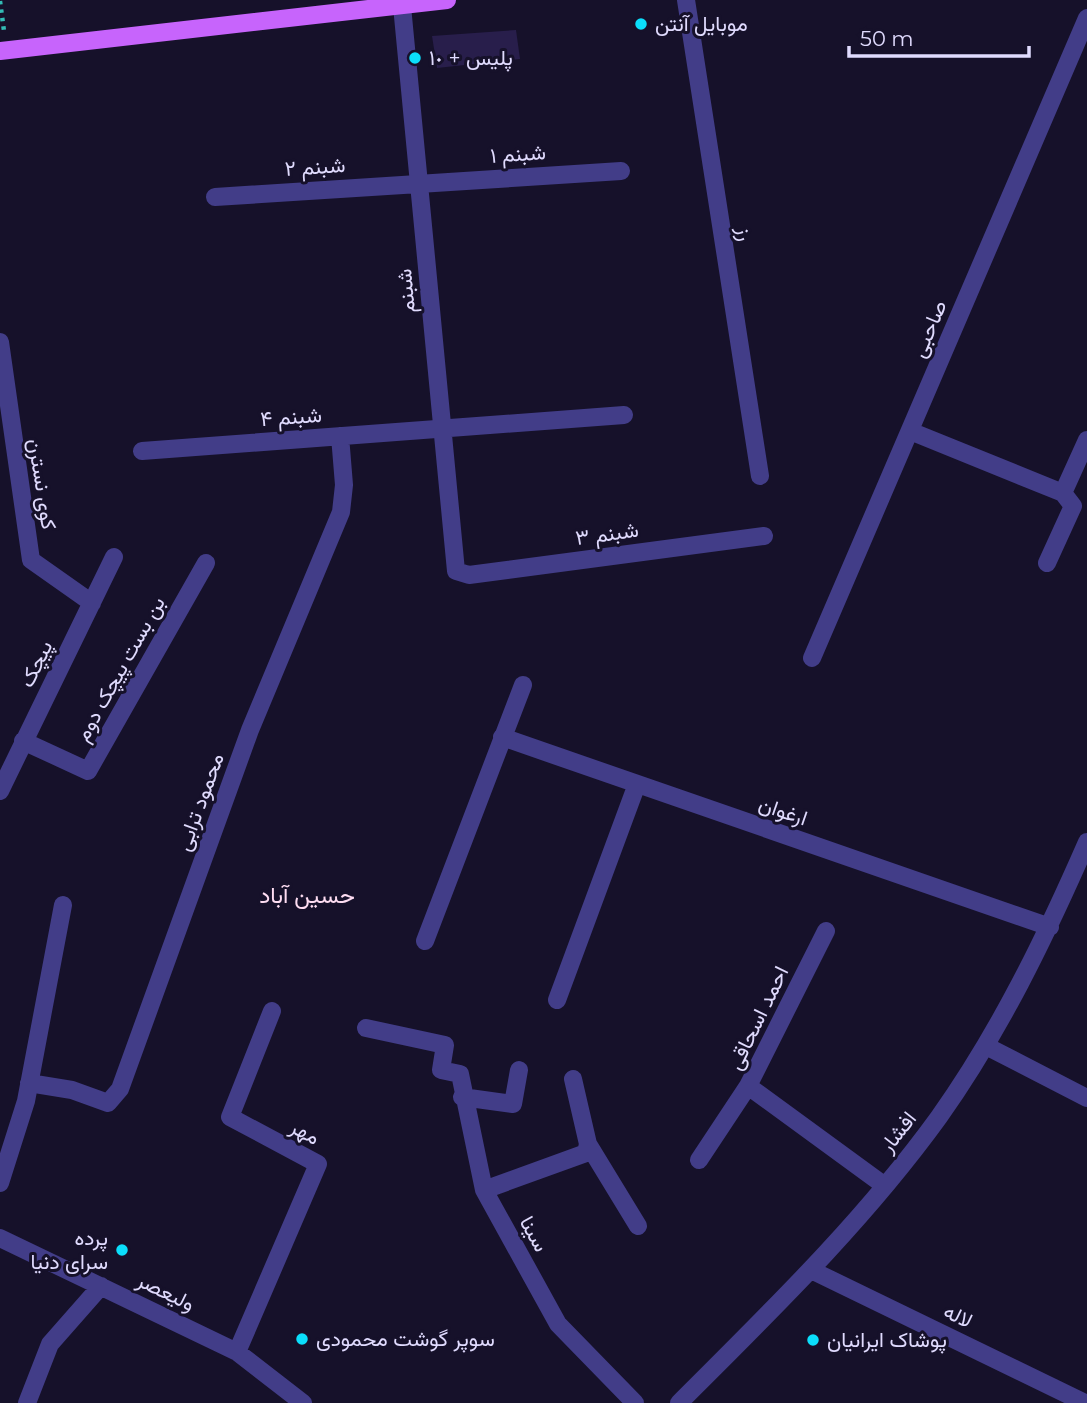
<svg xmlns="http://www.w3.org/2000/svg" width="1087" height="1403" viewBox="0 0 1087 1403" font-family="Montserrat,Vazirmatn,sans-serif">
<rect width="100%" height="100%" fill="#16112a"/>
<path fill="#281e4b" d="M516 30 520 59 437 68 432 36Z"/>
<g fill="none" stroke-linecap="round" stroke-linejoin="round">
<path stroke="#33bbb5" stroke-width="4.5" stroke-dasharray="3.5 5" stroke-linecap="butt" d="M0 1 4 31"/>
<path stroke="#423d88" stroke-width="18" d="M686 0 760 476
M402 6 456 571 469 575 764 536
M215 197 621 171
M0 342 31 560 92 603
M910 431 1063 493 1073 506 1047 563
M142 451 624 415
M1063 493 1087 440
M812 658 1087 18
M502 737 1050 927
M23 741 88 771 206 563
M0 791 114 557
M425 941 523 685
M557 1000 637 784
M366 1028 445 1045 441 1070 460 1074 484 1190 558 1324 635 1403
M986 1046 1087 1098
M29 1083 72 1090 108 1103 120 1089 250 730 341 512 344 485 340 436
M748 1086 885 1186
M462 1097 513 1104 519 1070
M588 1144 638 1226
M699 1160 748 1086 826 931
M0 1183 26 1101 63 905
M484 1190 586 1153 588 1144 573 1079
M0 1238 237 1352 303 1403
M811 1270 1085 1403
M237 1352 318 1164 230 1117 272 1011
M27 1403 50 1344 101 1286
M679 1403C770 1312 863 1222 939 1117 1000 1031 1045 938 1087 842"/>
<path stroke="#c764fc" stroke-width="18" d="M0 51 447 0"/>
</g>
<g fill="#0bdefb" stroke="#16112a" stroke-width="2.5">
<circle cx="641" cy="24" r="7"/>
<circle cx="415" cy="58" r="7"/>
<circle cx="122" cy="1250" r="7"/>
<circle cx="302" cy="1339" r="7"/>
<circle cx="813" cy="1340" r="7"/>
</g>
<g text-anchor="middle" stroke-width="6" stroke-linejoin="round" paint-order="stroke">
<g font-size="21" fill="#e0dbfe" stroke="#16112a" text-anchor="start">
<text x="655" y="31">موبایل آنتن</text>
<text x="429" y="65">پلیس + ١٠</text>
<text x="108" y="1245" text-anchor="end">پرده<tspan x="108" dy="24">سرای دنیا</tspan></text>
<text x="316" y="1346">سوپر گوشت محمودی</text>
<text x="827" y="1347">پوشاک ایرانیان</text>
</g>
<g font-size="21" fill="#e0dbfe" stroke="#16112a">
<text transform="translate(518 154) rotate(-4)" y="7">شبنم ۱</text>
<text transform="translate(315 167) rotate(-4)" y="7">شبنم ۲</text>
<text transform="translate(745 234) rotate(81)" y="7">رز</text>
<text transform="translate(406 291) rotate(-95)" y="7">شبنم</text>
<text transform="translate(929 329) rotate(-67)" y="7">صاحبی</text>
<text transform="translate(291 417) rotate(-4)" y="7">شبنم ۴</text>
<text transform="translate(42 484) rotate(81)" y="7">کوی نسترن</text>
<text transform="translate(607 534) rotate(-8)" y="7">شبنم ۳</text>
<text transform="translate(36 664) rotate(-64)" y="7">پیچک</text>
<text transform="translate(120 669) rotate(-61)" y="7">بن بست پیچک دوم</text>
<text transform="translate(200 802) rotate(-70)" y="7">محمود ترابی</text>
<text transform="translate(783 811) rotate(19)" y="7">ارغوان</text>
<text transform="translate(758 1018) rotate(-64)" y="7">احمد اسحاقی</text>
<text transform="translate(305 1132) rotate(28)" y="7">مهر</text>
<text transform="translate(898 1132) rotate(-52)" y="7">افشار</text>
<text transform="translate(534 1234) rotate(61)" y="7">سینا</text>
<text transform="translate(166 1292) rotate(26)" y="7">ولیعصر</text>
<text transform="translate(958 1316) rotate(26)" y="7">لاله</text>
</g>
<g font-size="23" fill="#feddf2" stroke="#16112a">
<text x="307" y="903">حسین آباد</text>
</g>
</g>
<path d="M849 46v10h180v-10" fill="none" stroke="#e0dbfe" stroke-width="3.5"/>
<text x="860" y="46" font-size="21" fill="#e0dbfe" stroke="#16112a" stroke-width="5" paint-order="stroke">50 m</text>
</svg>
